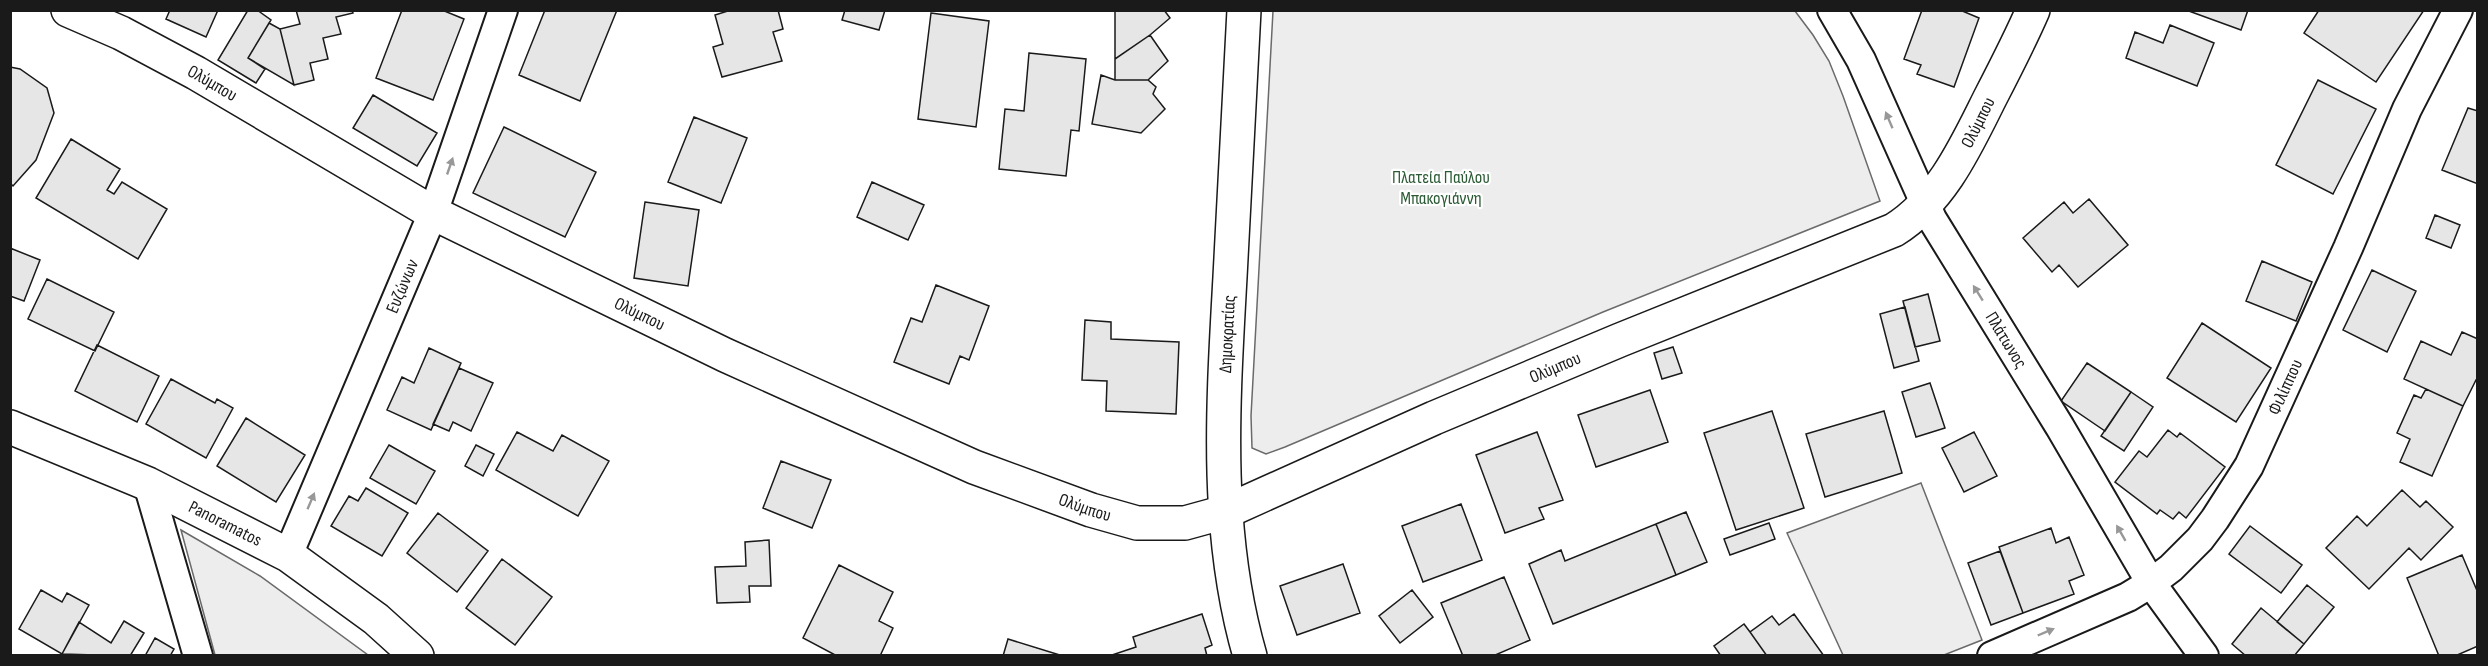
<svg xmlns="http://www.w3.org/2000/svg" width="2488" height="666" viewBox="0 0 2488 666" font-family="'Sofia Sans Condensed',sans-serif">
<rect width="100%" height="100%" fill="#fff"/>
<path fill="#ededed" stroke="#6a6a6a" stroke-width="1.5" d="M1795 11 1813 35 1829 61 1843 96 1880 201 1603 312 1285 447 1266 454 1252 448 1251 416 1273 11Z
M1921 483 1982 640 1944 655H1843L1787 533Z
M181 530 260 576 368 655H215Z"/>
<path fill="#e6e6e6" stroke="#1a1a1a" stroke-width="1.5" d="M170 10H218L206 37 166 19Z
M248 10H257L271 20 248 58 265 69 256 83 218 60Z
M296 10H352L353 13 336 17 341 34 323 38 328 59 310 63 314 80 294 85 280 29 300 24Z
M402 10H442L464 19 433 100 376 78Z
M545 10H617L580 101 519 75Z
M731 10H778L783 29 773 32 782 61 722 77 713 47 723 44 715 15Z
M845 10H885L879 30 842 20Z
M1115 10H1164L1170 18 1150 35 1115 59Z
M1922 10H1960L1979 18 1954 87 1917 74 1921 65 1904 59Z
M2186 10H2248L2241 30Z
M2319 10H2424L2376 82 2304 33Z
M931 13 989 21 976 127 918 119Z
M269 23 280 29 294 85 248 58Z
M2170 25 2214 43 2197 86 2126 58 2135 32 2163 43Z
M1150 35 1168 61 1148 80H1115V59Z
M1029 53 1086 59 1079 131 1071 130 1066 176 999 169 1005 109 1024 111Z
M10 67 20 69 47 88 54 113 36 160 13 186 10 183Z
M1101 75 1115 80H1148L1156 87 1153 94 1165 109 1141 133 1092 124Z
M2318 80 2376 109 2333 194 2276 165Z
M373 95 437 133 417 166 353 128Z
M2468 108 2478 111V184L2442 170Z
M694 117 747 138 721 203 668 182Z
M504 127 596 172 565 237 473 193Z
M71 139 120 169 107 190 114 194 122 182 167 209 138 259 36 198Z
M872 182 924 205 908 240 857 217Z
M2089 199 2128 245 2078 287 2059 265 2052 272 2023 238 2064 202 2073 213Z
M645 202 699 210 688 286 634 278Z
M2435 215 2460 225 2451 248 2426 238Z
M10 248 40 260 24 301 10 296Z
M2262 261 2312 282 2296 321 2246 301Z
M2372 270 2416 291 2387 352 2343 330Z
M47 279 114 312 95 351 28 319Z
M936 285 989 306 969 360 960 356 949 384 894 362 911 318 922 322Z
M1928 294 1940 341 1915 347 1903 301Z
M1905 307 1919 361 1894 368 1880 314Z
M1085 320 1111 322V339L1179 342 1176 414 1106 411 1107 381 1082 380Z
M2202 323 2271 368 2236 422 2167 378Z
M2462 332 2478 339V381L2476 380 2463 406 2404 379 2421 341 2451 355Z
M97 345 159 376 137 422 75 391Z
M1673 347 1682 373 1662 379 1654 353Z
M429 348 461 363 431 430 387 410 402 377 414 383Z
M2087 363 2131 392 2105 431 2061 401Z
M459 368 493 383 471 431 453 422 449 431 433 424Z
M171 379 215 403 217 399 233 408 206 458 146 424Z
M1930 383 1945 428 1916 437 1902 392Z
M2426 389 2463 406 2432 476 2400 462 2410 439 2397 433 2414 395 2421 398Z
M1650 390 1668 442 1596 467 1578 415Z
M2131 392 2153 407 2124 451 2101 436Z
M1772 411 1804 508 1736 530 1704 433Z
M1884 411 1902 473 1825 497 1806 434Z
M246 418 305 455 276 502 217 466Z
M2168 430 2177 437 2180 433 2225 467 2186 518 2179 512 2173 519 2160 510 2157 514 2115 482 2139 451 2147 457Z
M517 432 553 451 562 435 609 461 578 516 496 470Z
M1537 432 1563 500 1539 508 1544 519 1505 533 1476 455Z
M1974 432 1997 476 1964 492 1942 448Z
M389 445 435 471 416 504 370 478Z
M476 445 494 454 483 476 465 466Z
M781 461 831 480 812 528 763 508Z
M366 488 408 513 382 556 331 526 349 496 358 501Z
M2402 490 2420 507 2426 501 2453 527 2421 560 2409 548 2369 589 2326 548 2357 516 2367 526Z
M1461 504 1482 560 1423 582 1402 526Z
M1686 512 1707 562 1676 575 1656 524Z
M438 513 488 551 457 592 407 553Z
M1769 523 1775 539 1730 555 1724 539Z
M1656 524 1676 575 1553 624 1529 564 1561 550 1565 561Z
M2250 526 2302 565 2281 593 2229 554Z
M2051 528 2056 543 2069 537 2084 575 2069 581 2074 594 2023 613 1999 547Z
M769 540 771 586H749L750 602 717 603 715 567 746 566 745 542Z
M2000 551 2023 613 1991 625 1968 563Z
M2462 555 2478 593V646L2455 656H2439L2407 578Z
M502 559 552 597 515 645 466 608Z
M1343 564 1360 613 1297 635 1280 586Z
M839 565 893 592 879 621 893 628 880 656H837L803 638Z
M1504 577 1530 640 1493 656H1463L1441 603Z
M2307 585 2334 607 2304 644 2277 622Z
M41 590 62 602 67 593 89 605 62 654 19 629Z
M1412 590 1433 617 1400 643 1379 616Z
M2261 608 2304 644 2294 656H2246L2232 644Z
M1202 614 1212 645 1205 648 1207 656H1109L1136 647 1133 637Z
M1794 614 1824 656H1767L1750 632 1772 616 1779 625Z
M124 621 144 633 130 656 62 654 79 622 111 643Z
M1744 624 1750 632 1767 656H1721L1714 646Z
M155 638 174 649 170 656H145Z
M1008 639 1063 656H1003Z"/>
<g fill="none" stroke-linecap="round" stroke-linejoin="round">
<defs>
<g id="street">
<path id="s1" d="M1832 10 1861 60 1932 219 2060 427 2151 583 2204 656"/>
<path d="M148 484 198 656"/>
<path id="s2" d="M288 555 433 213 503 10"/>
<path id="s3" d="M1992 656 2128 597 2151 583 2171 568 2200 539 2215 519 2249 466 2348 248 2407 109 2458 10"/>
</g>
<g id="secondary">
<path id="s4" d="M68 10 121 33 196 73 433 213 725 355 974 467 1091 510 1137 523H1185L1225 512 1434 418 1620 340 1894 230C1942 200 1966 146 1990 98 2005 69 2020 40 2033 10"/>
<path d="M1244 10C1239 99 1235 188 1230 277 1223 404 1214 532 1250 656"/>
<path id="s5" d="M10 427 148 484 288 555 376 619 417 656"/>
</g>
</defs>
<use href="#street" stroke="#1a1a1a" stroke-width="32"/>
<use href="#secondary" stroke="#1a1a1a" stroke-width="36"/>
<use href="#street" stroke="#fff" stroke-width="28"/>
<use href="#secondary" stroke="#fff" stroke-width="33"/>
</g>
<defs><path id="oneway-solid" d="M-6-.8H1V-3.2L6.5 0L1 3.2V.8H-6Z" transform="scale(1.5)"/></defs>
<g fill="#989898">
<use href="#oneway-solid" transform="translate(1889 120) rotate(-113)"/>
<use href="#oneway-solid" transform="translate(450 166) rotate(-71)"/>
<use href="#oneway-solid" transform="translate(1978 293) rotate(-122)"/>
<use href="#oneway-solid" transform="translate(311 501) rotate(-67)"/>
<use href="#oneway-solid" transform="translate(2121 533) rotate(-120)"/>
<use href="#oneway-solid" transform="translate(2046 632) rotate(-23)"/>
</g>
<g text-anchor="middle" stroke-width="4.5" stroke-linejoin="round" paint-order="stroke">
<g font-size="18" fill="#1a1a1a" stroke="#fff">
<text dy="6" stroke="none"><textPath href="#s4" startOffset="162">Ολύμπου</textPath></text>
<text dy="6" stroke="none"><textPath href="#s4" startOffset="2142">Ολύμπου</textPath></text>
<text dy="6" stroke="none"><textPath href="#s2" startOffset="292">Ευζώνων</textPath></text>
<text dy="6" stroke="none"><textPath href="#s4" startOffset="648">Ολύμπου</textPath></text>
<text transform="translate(1227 334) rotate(-87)" y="6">Δημοκρατίας</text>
<text dy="6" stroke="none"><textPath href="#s1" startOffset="374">Πλάτωνος</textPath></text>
<text dy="6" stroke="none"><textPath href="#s4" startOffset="1638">Ολύμπου</textPath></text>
<text dy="6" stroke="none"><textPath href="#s3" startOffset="416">Φιλίππου</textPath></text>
<text dy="6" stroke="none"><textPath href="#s4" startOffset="1134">Ολύμπου</textPath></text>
<text dy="6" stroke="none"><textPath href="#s5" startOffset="236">Panoramatos</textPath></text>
</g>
<g font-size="18" fill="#2b5a34" stroke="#fff">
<text x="1441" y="183">Πλατεία Παύλου<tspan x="1441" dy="21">Μπακογιάννη</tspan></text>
</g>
</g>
<rect width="2488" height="666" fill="none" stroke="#1a1a1a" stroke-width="24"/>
</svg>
